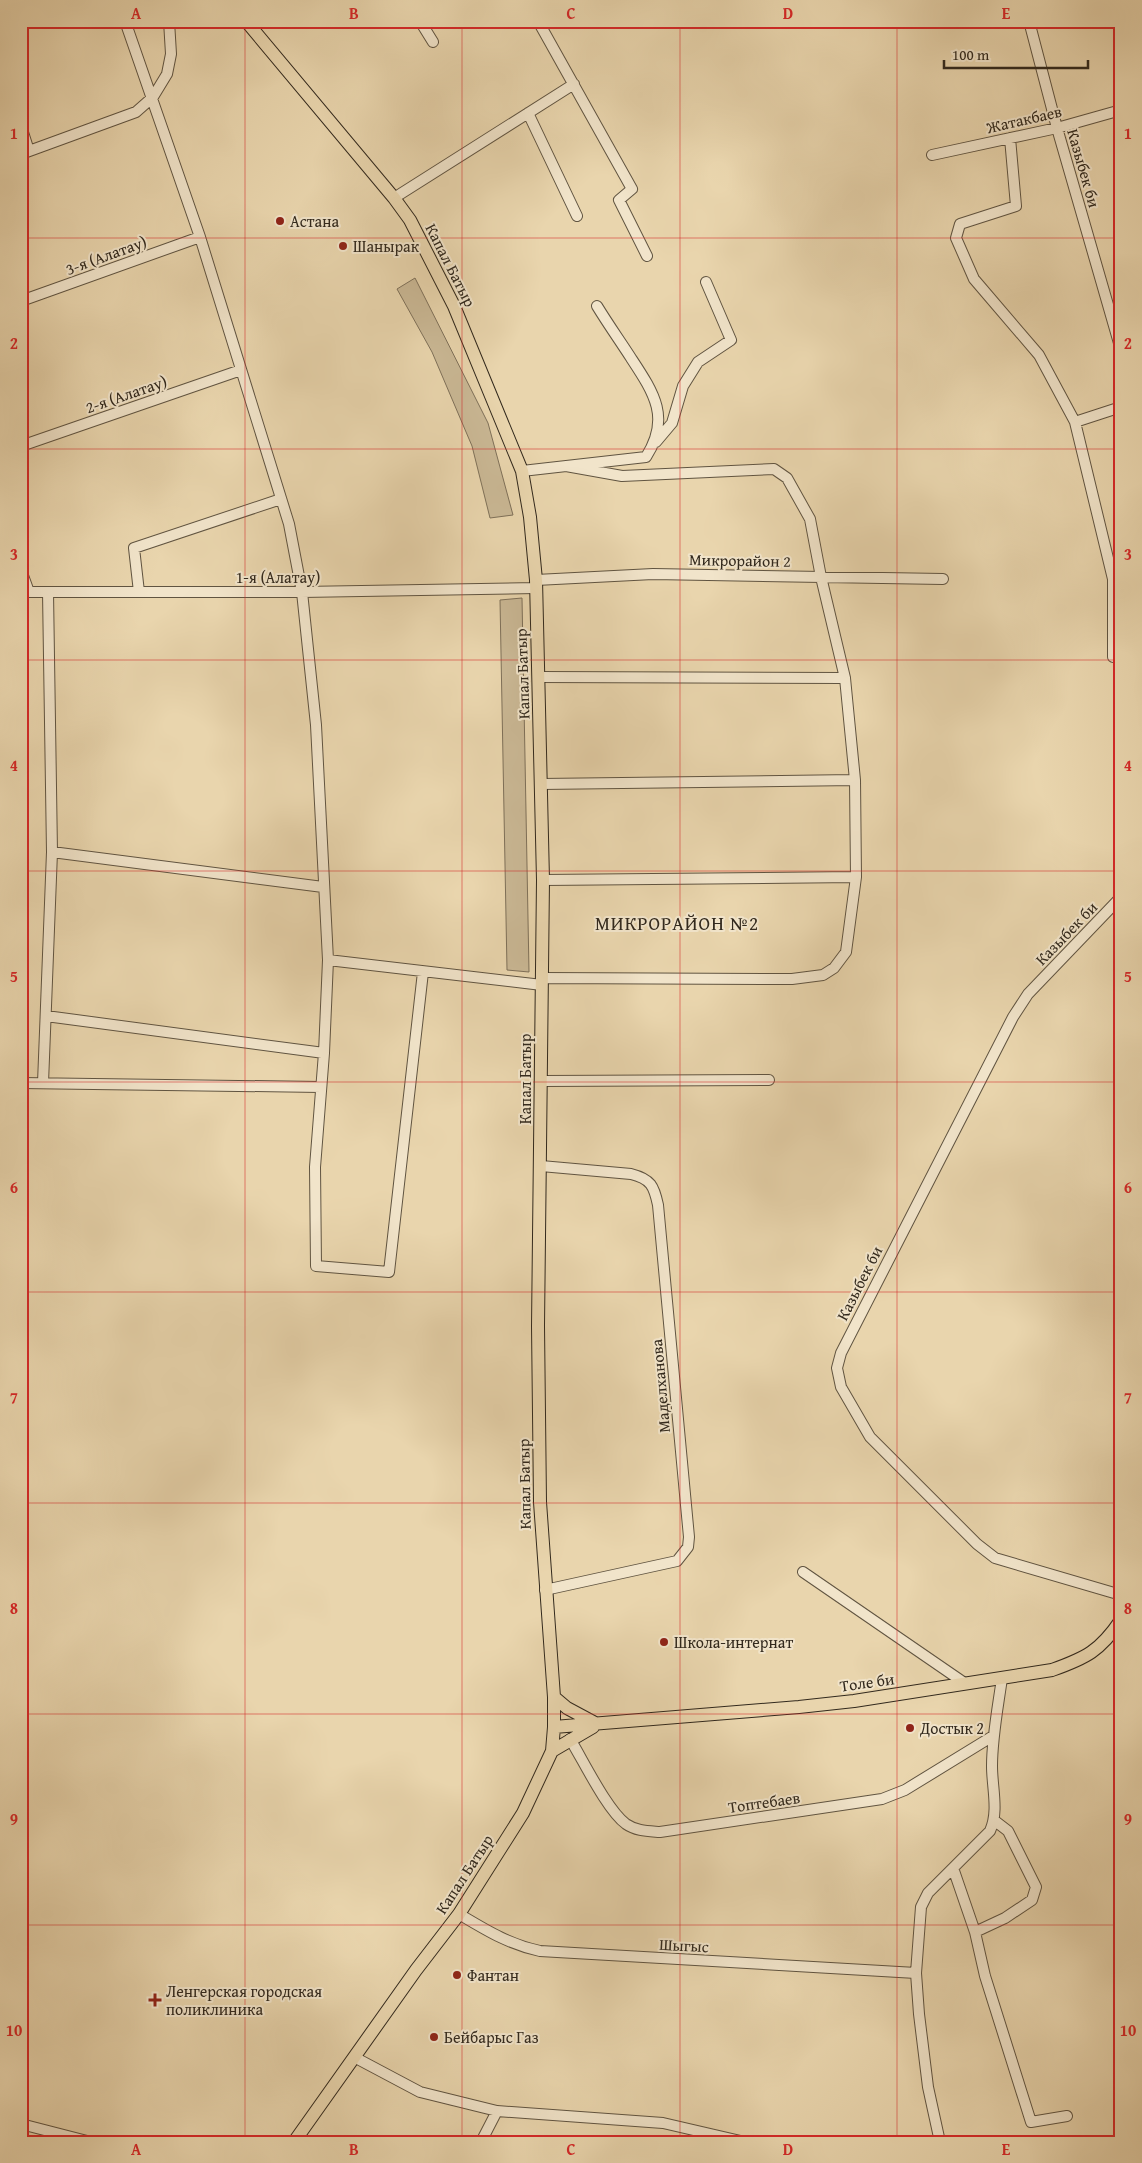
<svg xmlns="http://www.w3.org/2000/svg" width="1142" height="2163" viewBox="0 0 1142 2163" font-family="'Gentium Book Plus',serif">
<rect width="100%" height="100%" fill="#e9d5ad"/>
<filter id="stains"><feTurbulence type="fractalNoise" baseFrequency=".004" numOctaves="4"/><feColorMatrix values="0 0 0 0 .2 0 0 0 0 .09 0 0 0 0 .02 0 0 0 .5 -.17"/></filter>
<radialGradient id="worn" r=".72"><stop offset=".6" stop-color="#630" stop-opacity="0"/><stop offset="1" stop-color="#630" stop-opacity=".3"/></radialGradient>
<path fill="#cab895" stroke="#7e7059" d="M415 278 488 423 513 515 490 518 472 446 432 352 397 289Z
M522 598 529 972 507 970 500 600Z"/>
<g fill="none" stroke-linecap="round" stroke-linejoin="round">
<defs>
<path id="minor" d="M125 21 200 237 289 524 302 592 316 725 328 960 324 1053 315 1167 316 1266 389 1272 423 972
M420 21 433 42
M538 21 632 189 619 200 647 256
M1029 21 1057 128 1121 350
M528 113 577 216
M21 126 29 151
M1010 138 1016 206 960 224 956 238 974 279 1039 355 1075 422 1113 579V657
M21 154 136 112 153 97 167 74 171 54 169 21
M932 155 1057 128 1121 110
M394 198 574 84
M21 301 200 237
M1075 422 1121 407
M656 442 672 423 683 386 698 362 731 340 706 282
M21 446 241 370
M522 471 646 457C671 418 654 393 631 358 620 341 608 324 597 306
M21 570 29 592
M536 580 653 574 943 579
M21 592H302L536 588
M139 592 134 548 281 499
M538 677 845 678
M541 784 855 780
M52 852 323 887
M543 880 856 877
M1121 897 1028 994 1013 1017 841 1353 837 1368 841 1387 870 1437 977 1544 995 1558 1121 1595
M328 960 542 985
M542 978 792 979 823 975 834 968 846 952 856 877 855 780 845 678 821 577 810 519 787 478 774 469 622 476 566 466
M46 1016 324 1053
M542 1081 769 1080
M21 1083 321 1087
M43 1083 52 852 48 592
M541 1166 631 1174C651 1179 654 1186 658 1205L689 1537 688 1547 677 1561 545 1590
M803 1572 966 1684
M570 1739C583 1760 607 1810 626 1824 636 1831 648 1831 660 1832L882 1799 905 1790 993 1736
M953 1868 975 1932 985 1976 1031 2122 1067 2116
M459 1914C486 1930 508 1944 540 1951L916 1973
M975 1932 1005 1918 1032 1900 1036 1887 1008 1831 995 1821
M354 2057 420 2092 497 2111 663 2123 745 2142
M21 2124 91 2142
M481 2142 497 2111
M940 2142 928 2087 919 2014 916 1973 921 1907 928 1893 990 1831C999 1811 992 1788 992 1766 992 1737 998 1707 1002 1678"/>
<path id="major" d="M246 21 394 198 410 220 454 306 522 471 530 517 536 580 543 880 538 1326 540 1502 554 1697V1727L552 1751 523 1813 459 1914 416 1970 294 2142
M554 1697 567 1708 595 1723
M554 1727 799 1707 854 1701 1052 1670C1086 1658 1100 1651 1121 1620
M552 1751 593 1727"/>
</defs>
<use href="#minor" stroke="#605441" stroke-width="12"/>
<use href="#major" stroke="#32291d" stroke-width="14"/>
<use href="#minor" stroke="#f1e4ca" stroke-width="10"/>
<use href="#major" stroke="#e9d5ad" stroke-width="12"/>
</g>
<path fill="none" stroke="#d62828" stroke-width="1" stroke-opacity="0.55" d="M245 21V2142M462 21V2142M680 21V2142M897 21V2142M21 238H1121M21 449H1121M21 660H1121M21 871H1121M21 1082H1121M21 1292H1121M21 1503H1121M21 1714H1121M21 1925H1121"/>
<g fill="#8f2418" stroke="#f1e4ca" stroke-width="2">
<circle cx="280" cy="221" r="5"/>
<circle cx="343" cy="246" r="5"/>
<circle cx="664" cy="1642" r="5"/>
<circle cx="910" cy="1728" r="5"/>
<circle cx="457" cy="1975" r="5"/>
<path d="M152.5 1992.5h5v5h5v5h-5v5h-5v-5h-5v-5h5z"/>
<circle cx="434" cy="2037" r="5"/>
</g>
<g text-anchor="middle" stroke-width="4" stroke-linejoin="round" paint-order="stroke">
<g font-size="16" fill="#32291d" stroke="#f1e4ca">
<text transform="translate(1024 119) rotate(-13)" y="6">Жатакбаев</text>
<text transform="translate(1084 168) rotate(74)" y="6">Казыбек би</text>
<text transform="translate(106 255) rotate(-20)" y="6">3-я (Алатау)</text>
<text transform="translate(451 265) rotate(63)" y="6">Капал Батыр</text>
<text transform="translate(126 394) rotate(-19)" y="6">2-я (Алатау)</text>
<text transform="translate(740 560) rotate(1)" y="6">Микрорайон 2</text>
<text x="278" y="583">1-я (Алатау)</text>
<text transform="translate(522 674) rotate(-92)" y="6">Капал Батыр</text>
<text transform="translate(1066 933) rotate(-46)" y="6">Казыбек би</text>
<text transform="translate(525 1079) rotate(-90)" y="6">Капал Батыр</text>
<text transform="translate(859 1283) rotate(-63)" y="6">Казыбек би</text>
<text transform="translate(660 1386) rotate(-95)" y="6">Маделханова</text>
<text transform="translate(524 1484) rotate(-91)" y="6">Капал Батыр</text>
<text transform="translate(867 1682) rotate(-8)" y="6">Толе би</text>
<text transform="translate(764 1802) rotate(-8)" y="6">Топтебаев</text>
<text transform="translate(464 1874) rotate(-57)" y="6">Капал Батыр</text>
<text transform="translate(684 1945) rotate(3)" y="6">Шыгыс</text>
</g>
<g font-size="16" fill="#32291d" stroke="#f1e4ca" text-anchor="start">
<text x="290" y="227">Астана</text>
<text x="353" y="252">Шанырак</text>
<text x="674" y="1648">Школа-интернат</text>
<text x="920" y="1734">Достык 2</text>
<text x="467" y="1981">Фантан</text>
<text x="166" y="1997">Ленгерская городская<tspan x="166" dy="18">поликлиника</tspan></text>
<text x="444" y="2043">Бейбарыс Газ</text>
</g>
<g font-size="19" letter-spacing="1" fill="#32291d" stroke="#f1e4ca">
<text x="677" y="930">МИКРОРАЙОН №2</text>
</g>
</g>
<rect width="1142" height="2163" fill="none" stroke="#e9d5ad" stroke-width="55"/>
<path d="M944 60v8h144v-8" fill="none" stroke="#32291d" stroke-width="2.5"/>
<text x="952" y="60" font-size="15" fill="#32291d" stroke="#f1e4ca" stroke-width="4" paint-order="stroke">100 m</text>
<rect x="28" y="28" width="1086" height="2108" fill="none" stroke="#d62828" stroke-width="2"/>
<g font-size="16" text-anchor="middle" font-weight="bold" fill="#d62828">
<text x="136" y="19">A</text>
<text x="354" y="19">B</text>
<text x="571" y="19">C</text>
<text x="788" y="19">D</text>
<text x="1006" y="19">E</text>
<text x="14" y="139">1</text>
<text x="1128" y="139">1</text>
<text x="14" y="349">2</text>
<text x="1128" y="349">2</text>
<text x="14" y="560">3</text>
<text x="1128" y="560">3</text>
<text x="14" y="771">4</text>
<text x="1128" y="771">4</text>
<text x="14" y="982">5</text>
<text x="1128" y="982">5</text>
<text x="14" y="1193">6</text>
<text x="1128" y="1193">6</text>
<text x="14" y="1403">7</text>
<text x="1128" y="1403">7</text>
<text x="14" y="1614">8</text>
<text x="1128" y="1614">8</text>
<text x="14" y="1825">9</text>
<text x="1128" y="1825">9</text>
<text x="14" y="2036">10</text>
<text x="1128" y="2036">10</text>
<text x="136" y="2155">A</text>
<text x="354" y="2155">B</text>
<text x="571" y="2155">C</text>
<text x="788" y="2155">D</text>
<text x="1006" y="2155">E</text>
</g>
<rect width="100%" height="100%" filter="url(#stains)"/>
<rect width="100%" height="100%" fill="url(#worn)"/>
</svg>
